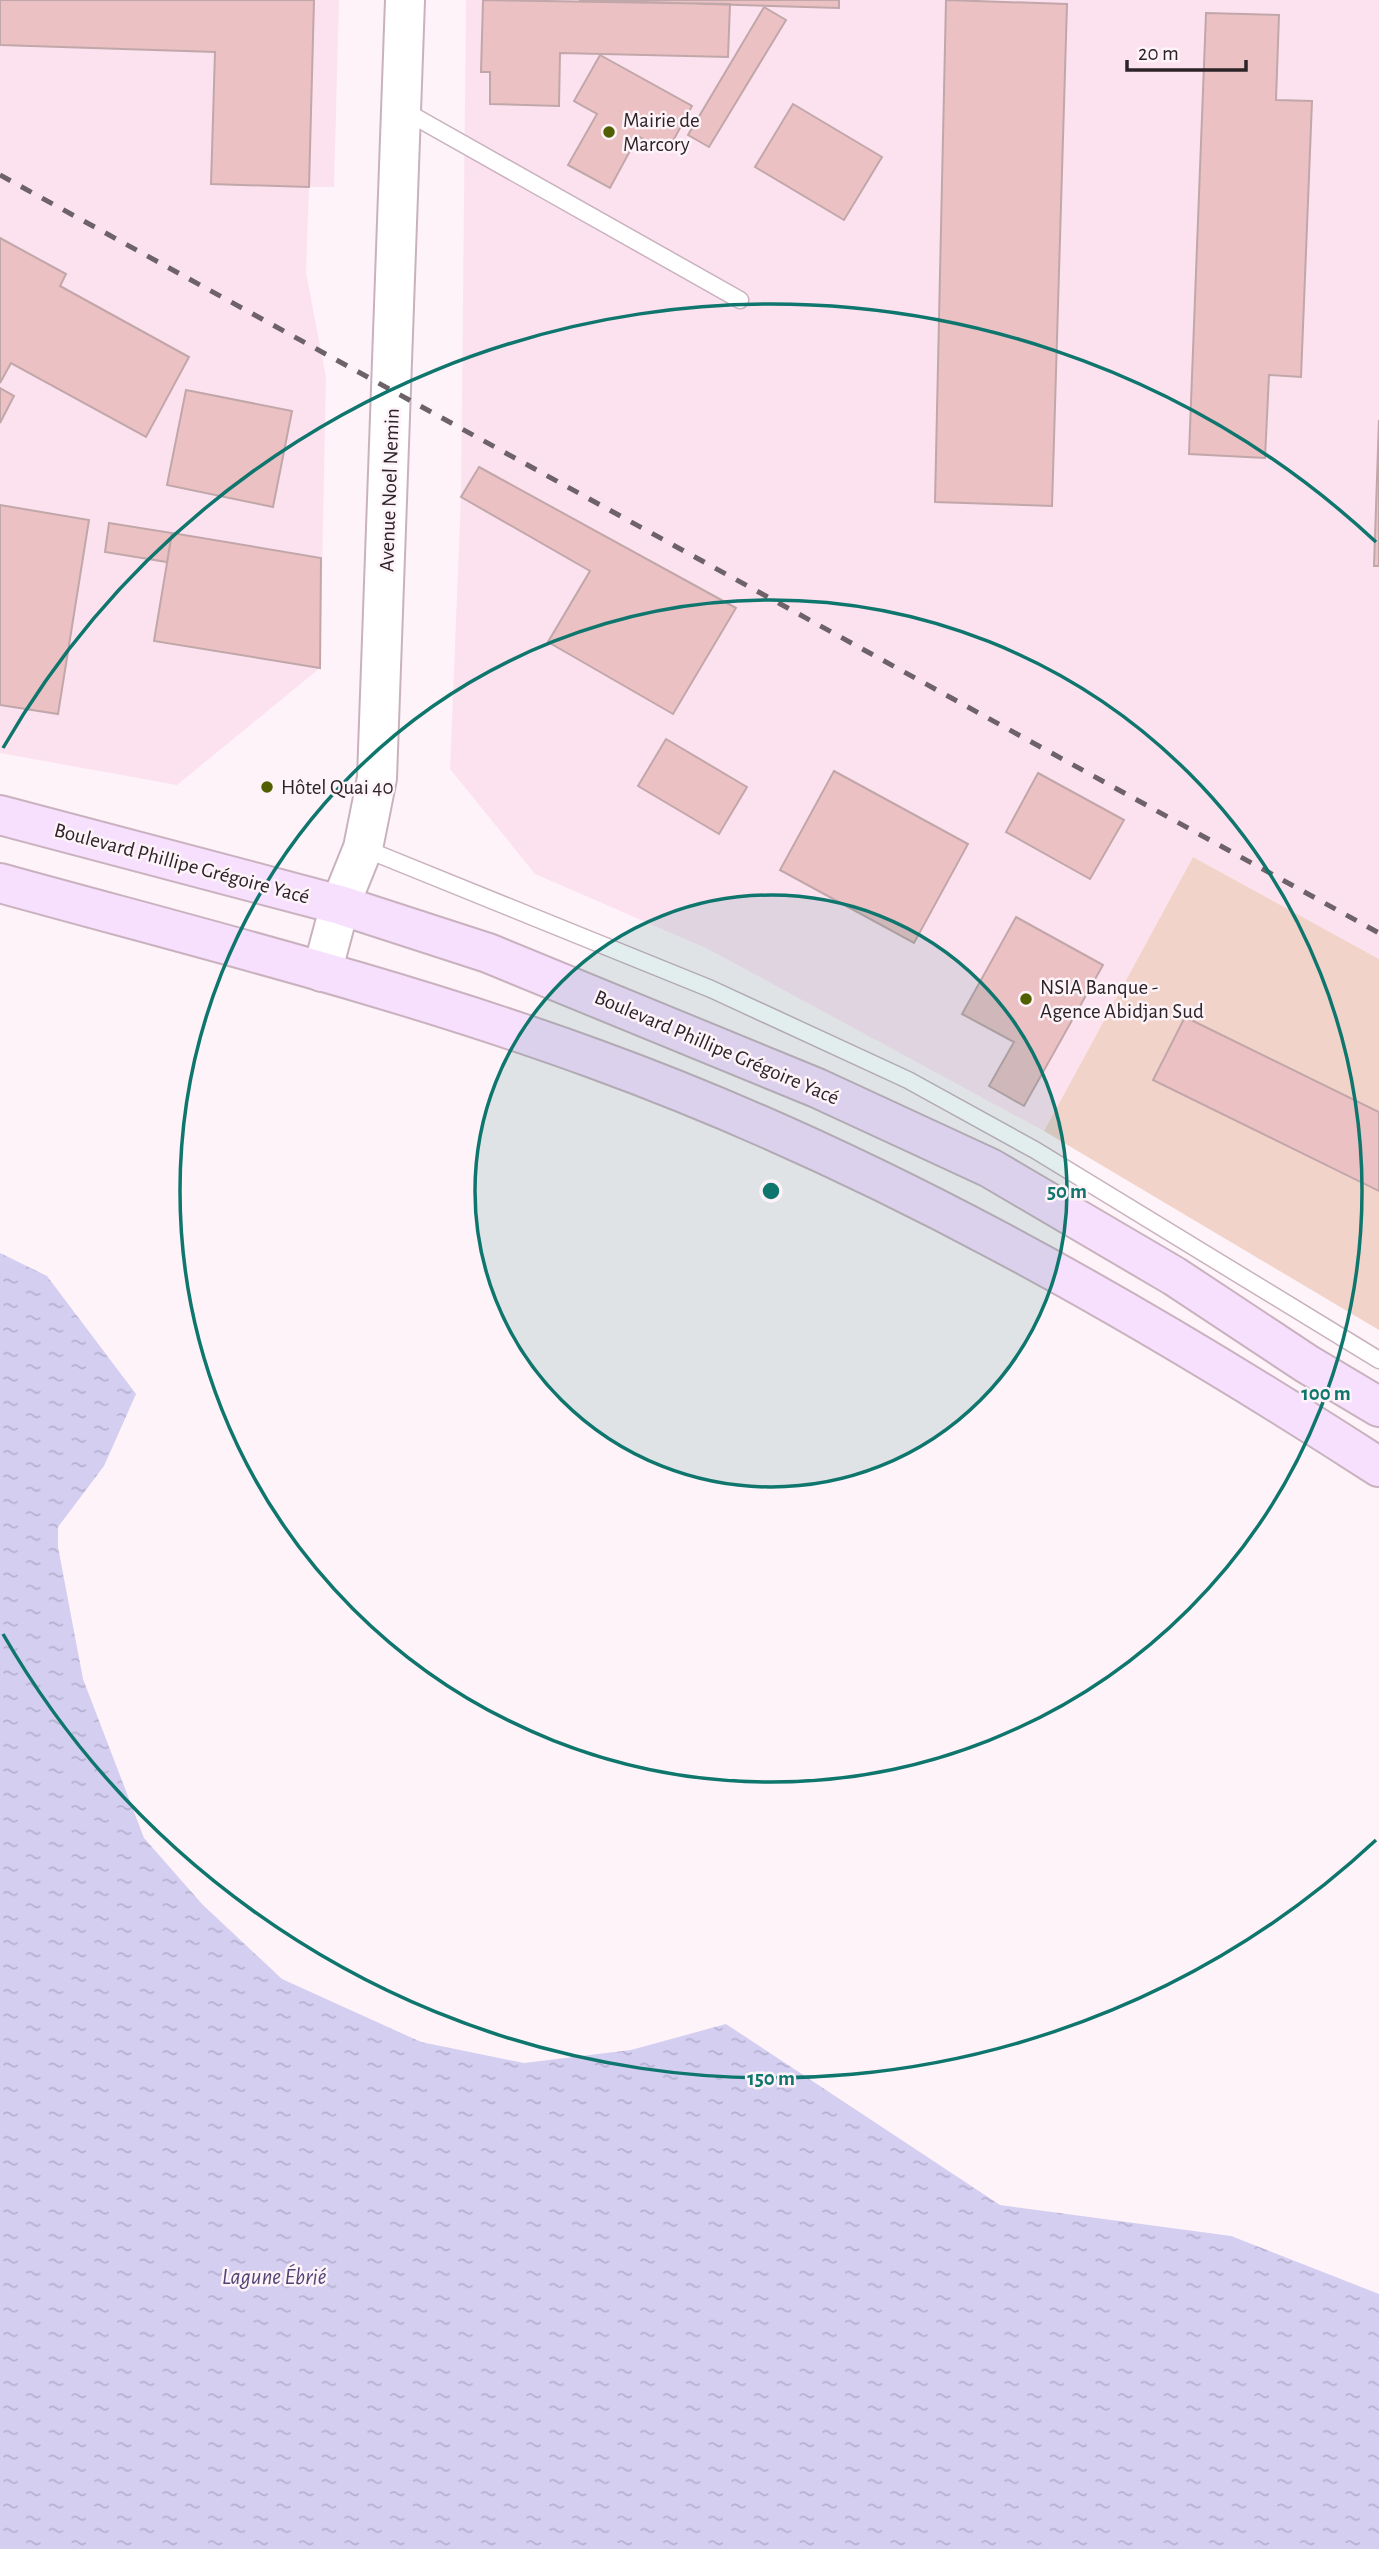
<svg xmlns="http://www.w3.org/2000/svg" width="1379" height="2549" viewBox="0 0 1379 2549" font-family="'Alegreya Sans',sans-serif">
<defs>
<pattern id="water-ripples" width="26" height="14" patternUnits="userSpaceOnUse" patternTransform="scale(1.75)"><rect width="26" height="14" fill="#d4cef1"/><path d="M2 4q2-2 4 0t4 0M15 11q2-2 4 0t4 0" fill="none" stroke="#b6b1cf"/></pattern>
</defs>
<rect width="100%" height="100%" fill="#fdf3f8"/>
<path fill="#fce2ef" d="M0 0H339L334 187H309L306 273 326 377 320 668 177 785 0 753Z
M466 0H1379V959L1193 857 1044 1131 708 949 535 874 450 769 461 497Z"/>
<path fill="#f1d3c9" d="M1193 857 1379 959V1330L1044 1131Z"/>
<path fill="url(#water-ripples)" d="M0 1253 47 1276 136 1394 104 1466 58 1527V1547L83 1679 144 1838 202 1904 282 1979 421 2042 524 2063 631 2050 726 2024 1000 2205 1231 2236 1379 2294V2549H0Z"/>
<path fill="#ebc1c4" stroke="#c1a7a9" stroke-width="2" d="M0 0H314L309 187 211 184 215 52 0 45Z
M483 0 730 4 728 57 560 53 559 106 490 104V72H481Z
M579 0H839V8Z
M946 0 1067 4 1052 506 935 502Z
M764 7 786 20 709 147 688 135Z
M1206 13 1279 15 1276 100 1312 101 1301 377 1269 375 1265 458 1189 454Z
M600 55 692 106 667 152 638 136 610 188 568 165 597 114 574 101Z
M793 104 882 157 844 220 755 167Z
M0 238 66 274 60 286 189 357 146 437 11 363 0 383Z
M0 388 14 396 0 423Z
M186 390 292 411 273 507 167 485Z
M1379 420V566H1374Z
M479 467 736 608 673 714 548 642 590 571 461 497Z
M0 505 89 520 58 714 0 705Z
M109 523 172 533 167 562 105 552Z
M172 533 321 558 320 668 154 641Z
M666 739 747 787 719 834 638 786Z
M834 771 968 844 914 943 780 870Z
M1038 773 1124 820 1090 879 1006 832Z
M1016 917 1103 965 1024 1106 989 1086 1014 1042 962 1014Z
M1185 1017 1379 1112V1191L1153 1080Z"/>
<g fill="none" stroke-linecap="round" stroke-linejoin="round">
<defs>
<path id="service" d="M403 110 740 300
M363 848 711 989 908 1080 1035 1150 1379 1360"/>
<path id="tertiary" d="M322 972 340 905 363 848 377 778 405 0"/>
<path id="secondary" d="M0 815 340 905 488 953 817 1088 990 1168 1174 1276 1307 1364 1379 1407
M0 883C199 938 401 988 595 1059 873 1160 1131 1307 1379 1467"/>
</defs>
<use href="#service" stroke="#c9b2be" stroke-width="19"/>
<use href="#tertiary" stroke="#c9b2be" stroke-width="42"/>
<use href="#secondary" stroke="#c9b2be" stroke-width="42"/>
<use href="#service" stroke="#fff" stroke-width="16"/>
<use href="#tertiary" stroke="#fff" stroke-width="38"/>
<use href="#secondary" stroke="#f7dffe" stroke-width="38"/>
<path stroke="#6c6267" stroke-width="5" stroke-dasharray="12 12" stroke-linecap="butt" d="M0 175 1379 933"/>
</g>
<circle cx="771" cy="1191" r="296" fill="#0f766e" fill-opacity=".12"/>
<g fill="none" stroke="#0f766e" stroke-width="3.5">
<circle cx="771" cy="1191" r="296"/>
<circle cx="771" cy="1191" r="591"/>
<path d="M1376 1840A887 887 0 0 1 3 1634M3 748A887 887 0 0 1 1376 542"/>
</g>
<g fill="#515f01" stroke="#fdf3f8" stroke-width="2.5">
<circle cx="609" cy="132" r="7"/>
<circle cx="267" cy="787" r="7"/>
<circle cx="1026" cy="999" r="7"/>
</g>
<g text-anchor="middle" stroke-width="5" stroke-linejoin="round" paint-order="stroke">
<g font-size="21" fill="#2c2327" stroke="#fdf3f8" text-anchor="start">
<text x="623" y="127">Mairie de<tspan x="623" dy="24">Marcory</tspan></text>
<text x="281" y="794">Hôtel Quai 40</text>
<text x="1040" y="994">NSIA Banque -<tspan x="1040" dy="24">Agence Abidjan Sud</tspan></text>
</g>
<g font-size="21" fill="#2c2327" stroke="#fdf3f8">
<text transform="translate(389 490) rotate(-88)" y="7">Avenue Noel Nemin</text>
<text transform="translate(182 863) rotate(15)" y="7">Boulevard Phillipe Grégoire Yacé</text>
<text transform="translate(717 1047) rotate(23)" y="7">Boulevard Phillipe Grégoire Yacé</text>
</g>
<g font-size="23" font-style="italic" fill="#4f4575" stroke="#fdf3f8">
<text x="274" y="2284">Lagune Ébrié</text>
</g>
</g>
<circle cx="771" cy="1191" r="10" fill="#0f766e" stroke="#fdf3f8" stroke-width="3.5"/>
<g font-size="21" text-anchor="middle" font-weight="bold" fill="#0f766e" stroke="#fdf3f8" stroke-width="5" stroke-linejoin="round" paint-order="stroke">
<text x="1067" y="1198">50 m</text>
<text x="1326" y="1400">100 m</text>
<text x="771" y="2085">150 m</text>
</g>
<path d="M1127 60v10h119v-10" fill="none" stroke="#2c2327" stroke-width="3.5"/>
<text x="1138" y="60" font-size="21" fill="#2c2327" stroke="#fdf3f8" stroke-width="5" paint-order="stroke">20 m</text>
</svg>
